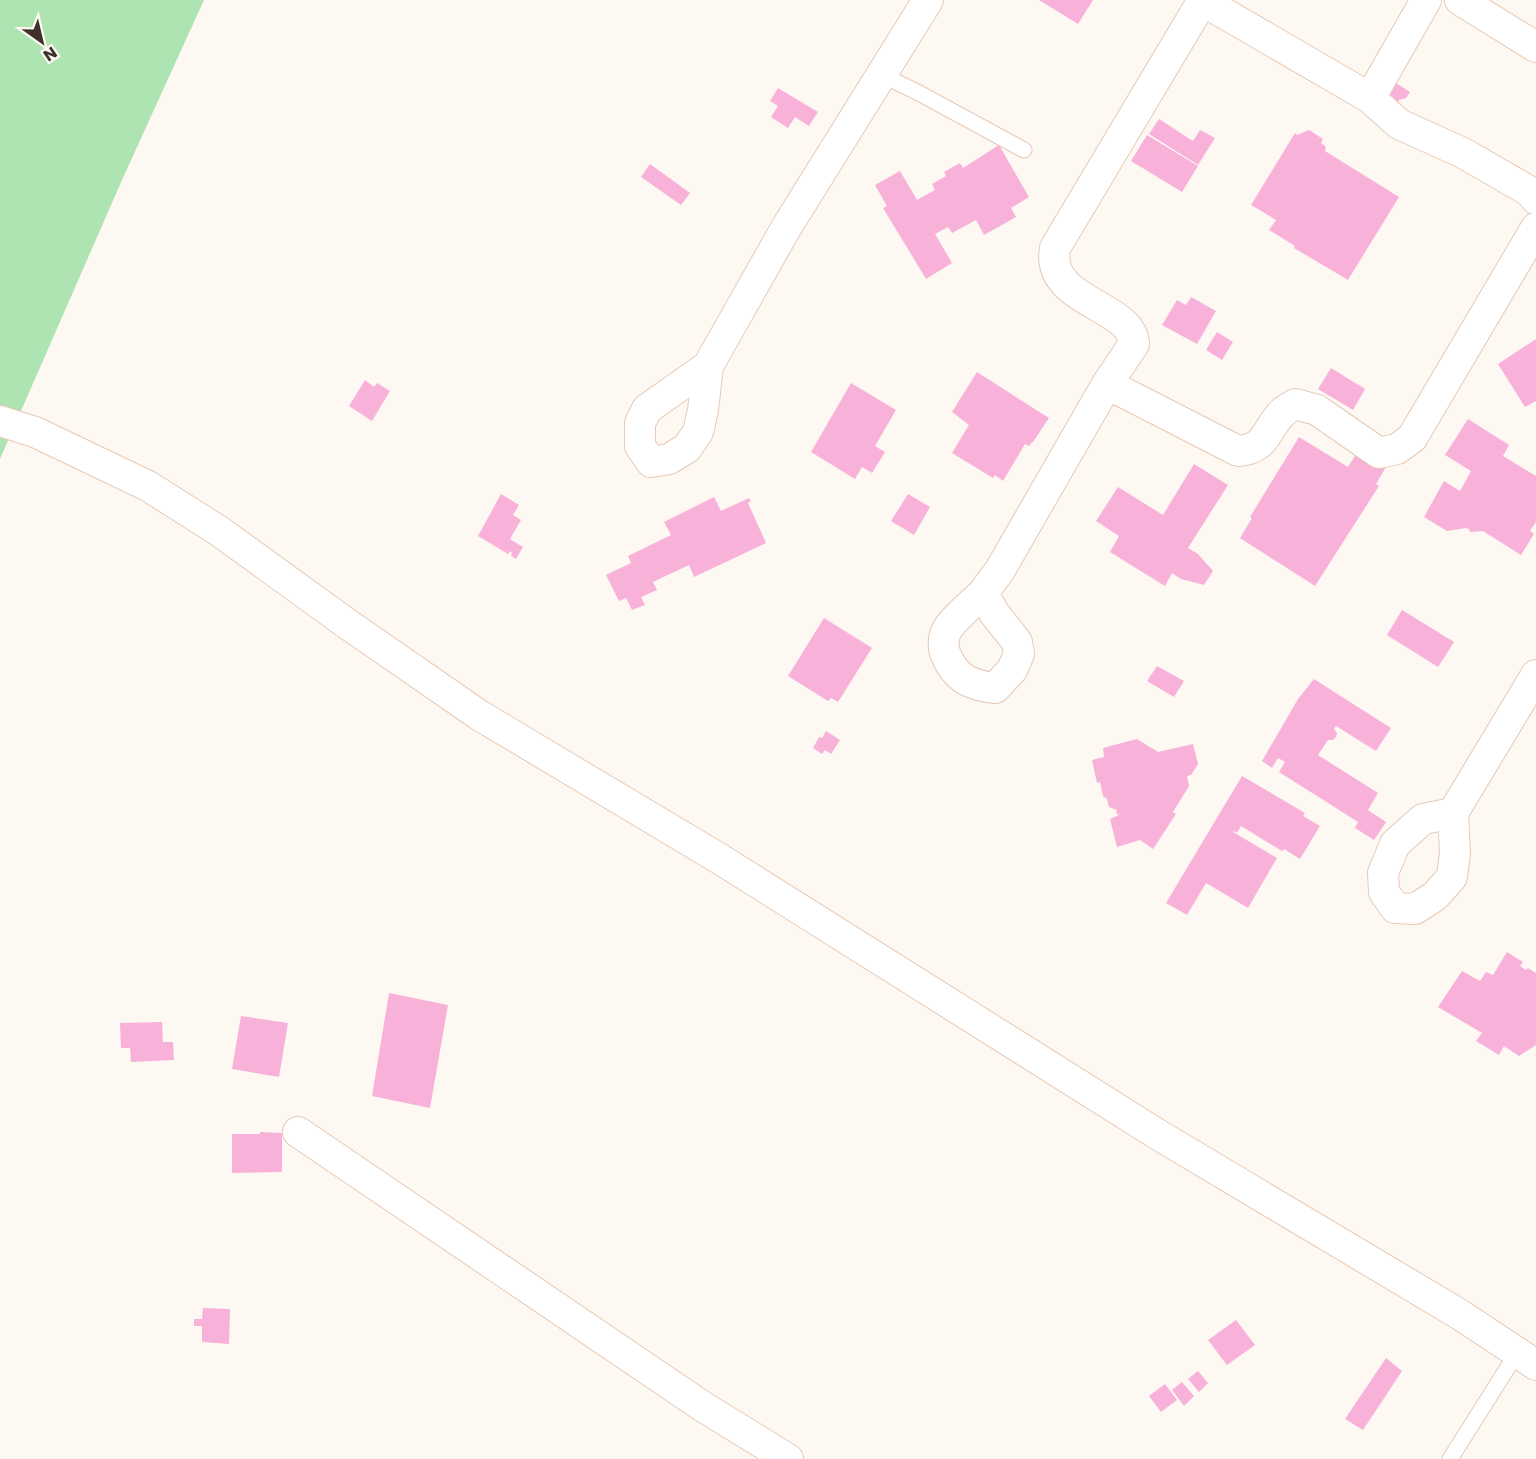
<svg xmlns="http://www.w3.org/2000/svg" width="1536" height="1459" viewBox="0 0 1536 1459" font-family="Poppins,sans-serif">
<rect width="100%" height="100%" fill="#fef8f3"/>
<path fill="#aee3b2" d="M0 0H204L122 180 0 459Z"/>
<path fill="#f8b1d9" d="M1039 0H1093L1078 24Z
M1393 81 1410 92 1406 98 1399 100 1398 105 1384 95Z
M778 88 818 112 809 126 795 117 788 128 771 117 778 106 770 101Z
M1159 119 1193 141 1200 130 1215 138 1198 165 1149 134Z
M1309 130 1323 139 1321 143 1326 147 1325 151 1399 197 1348 280 1294 248 1295 246 1269 230 1276 220 1251 205 1295 133 1297 135Z
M1147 135 1198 166 1182 192 1131 161Z
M999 145 1029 197 1011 208 1016 217 984 235 976 220 952 233 948 227 935 234 952 263 926 279 883 208 887 206 875 185 900 171 917 200 935 190 932 184 946 176 944 172 960 163 963 168Z
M650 164 690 193 681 205 641 177Z
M1191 297 1216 311 1197 344 1162 325 1177 300 1186 305Z
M1217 332 1233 342 1222 360 1206 350Z
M1536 339V401L1525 407 1498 364Z
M1331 368 1365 389 1353 410 1318 389Z
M977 372 1049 418 1033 442H1032L1029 446 1025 444 1003 481 995 475 993 478 952 453 969 425 952 412Z
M365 380 374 387 377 383 390 391 372 421 349 406Z
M851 383 896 410 875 446 885 452 872 473 862 467 855 479 811 452Z
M1468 419 1509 445 1503 456 1536 476V522L1530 531 1534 534 1521 555 1483 531 1470 532 1469 529 1466 528 1447 531 1424 517 1444 481 1460 491 1471 471 1445 455Z
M1299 437 1348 467 1358 451 1386 467 1376 484 1379 486 1315 586 1240 538 1252 518 1250 517Z
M1194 464 1228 485 1188 548 1198 554 1213 571 1204 585 1181 579 1172 573 1165 586 1110 552 1119 536 1096 521 1118 487 1163 515Z
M501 494 519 505 513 515 521 520 510 539 523 547 516 559 511 556 512 553 510 551 508 554 478 536Z
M908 494 930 507 914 535 891 521Z
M714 497 721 511 749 498 751 501 748 503 766 543 694 577 689 565 653 582 657 590 641 597 645 605 632 610 626 598 619 601 606 575 631 563 628 556 671 535 664 522Z
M1402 610 1454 642 1438 667 1387 635Z
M824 618 872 648 838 702 831 698 828 701 788 676Z
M1157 666 1184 681 1174 697 1147 681Z
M1314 679 1391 728 1376 751 1336 726 1334 729 1337 733 1336 737 1333 740H1328L1318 755 1378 793 1368 810 1386 822 1374 840 1355 828 1358 822 1279 772 1285 762 1278 758 1272 768 1262 761 1298 699Z
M826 731 840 740 831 754 825 750 822 754 813 748 819 737 822 738Z
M1137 739 1158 752 1193 744 1198 764 1191 775 1187 776 1189 786 1173 812 1176 814 1153 849 1140 840 1117 847 1110 819 1119 815 1116 813 1117 810 1109 807 1107 799 1103 796 1100 782 1097 783 1092 760 1104 757 1103 748Z
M1242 776 1305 813 1303 816 1320 826 1300 859 1284 849 1282 851 1241 826 1237 833 1234 831 1233 832 1277 858 1248 908 1206 883 1187 915 1166 903Z
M1507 952 1523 962 1520 966 1526 970 1528 968 1536 973V1045L1519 1056 1504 1046 1499 1055 1476 1041 1482 1033 1438 1007 1462 971 1480 981 1486 972 1493 975Z
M389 993 448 1005 430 1108 372 1096Z
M241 1016 288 1023 279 1077 232 1069Z
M162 1022 163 1042H173L174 1060 131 1062 130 1048H121L120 1023Z
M260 1132 282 1133V1172L232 1173V1134H260Z
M203 1308 230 1309 229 1344 202 1342V1326H194V1319H202Z
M1236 1320 1255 1345 1227 1365 1208 1340Z
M1386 1358 1402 1371 1363 1430 1345 1419Z
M1198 1371 1208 1383 1199 1392 1188 1379Z
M1182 1382 1194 1396 1184 1406 1172 1390Z
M1165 1384 1177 1400 1161 1412 1149 1396Z"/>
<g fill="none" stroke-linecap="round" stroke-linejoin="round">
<defs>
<path id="service" d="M882 75 919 93 1024 150
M1450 1459 1517 1353"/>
<path id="minor" d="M1426 0 1370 98 1399 124 1463 153 1529 191 1536 199
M1460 0 1536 47
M1203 1 1370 98
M708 366 647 409 640 423V446L651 462 669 459 687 448 698 432 703 410 708 366 786 228 928 0
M1107 384 1238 451C1268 449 1265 429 1283 412 1286 409 1291 407 1295 404L1317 410 1379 453 1397 449 1412 438 1536 228
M0 421 35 432 148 486 219 531 346 623 479 715 720 859 1157 1134 1459 1314 1536 1365
M983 593C974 602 952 620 947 630 943 636 943 647 945 653 955 678 969 685 995 688L1012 670 1019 654 1017 642 994 613 983 593 1000 570 1107 384 1134 344C1132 304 1045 303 1055 248L1203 0
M1453 813 1423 819 1395 844 1383 873 1384 892 1395 908 1415 909 1435 896 1452 877 1455 853 1453 813 1536 675
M298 1132 702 1406 788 1459"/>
</defs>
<use href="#service" stroke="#e7c9b4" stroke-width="17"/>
<use href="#minor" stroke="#e7c9b4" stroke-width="32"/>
<use href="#service" stroke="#fff" stroke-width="15"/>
<use href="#minor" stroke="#fff" stroke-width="30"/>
</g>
<g transform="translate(42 42) rotate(146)" stroke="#fef8f3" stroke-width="4.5" paint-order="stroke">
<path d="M0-4.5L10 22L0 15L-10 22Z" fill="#3d3129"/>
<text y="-9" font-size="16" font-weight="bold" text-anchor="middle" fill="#3d3129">N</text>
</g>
</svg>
